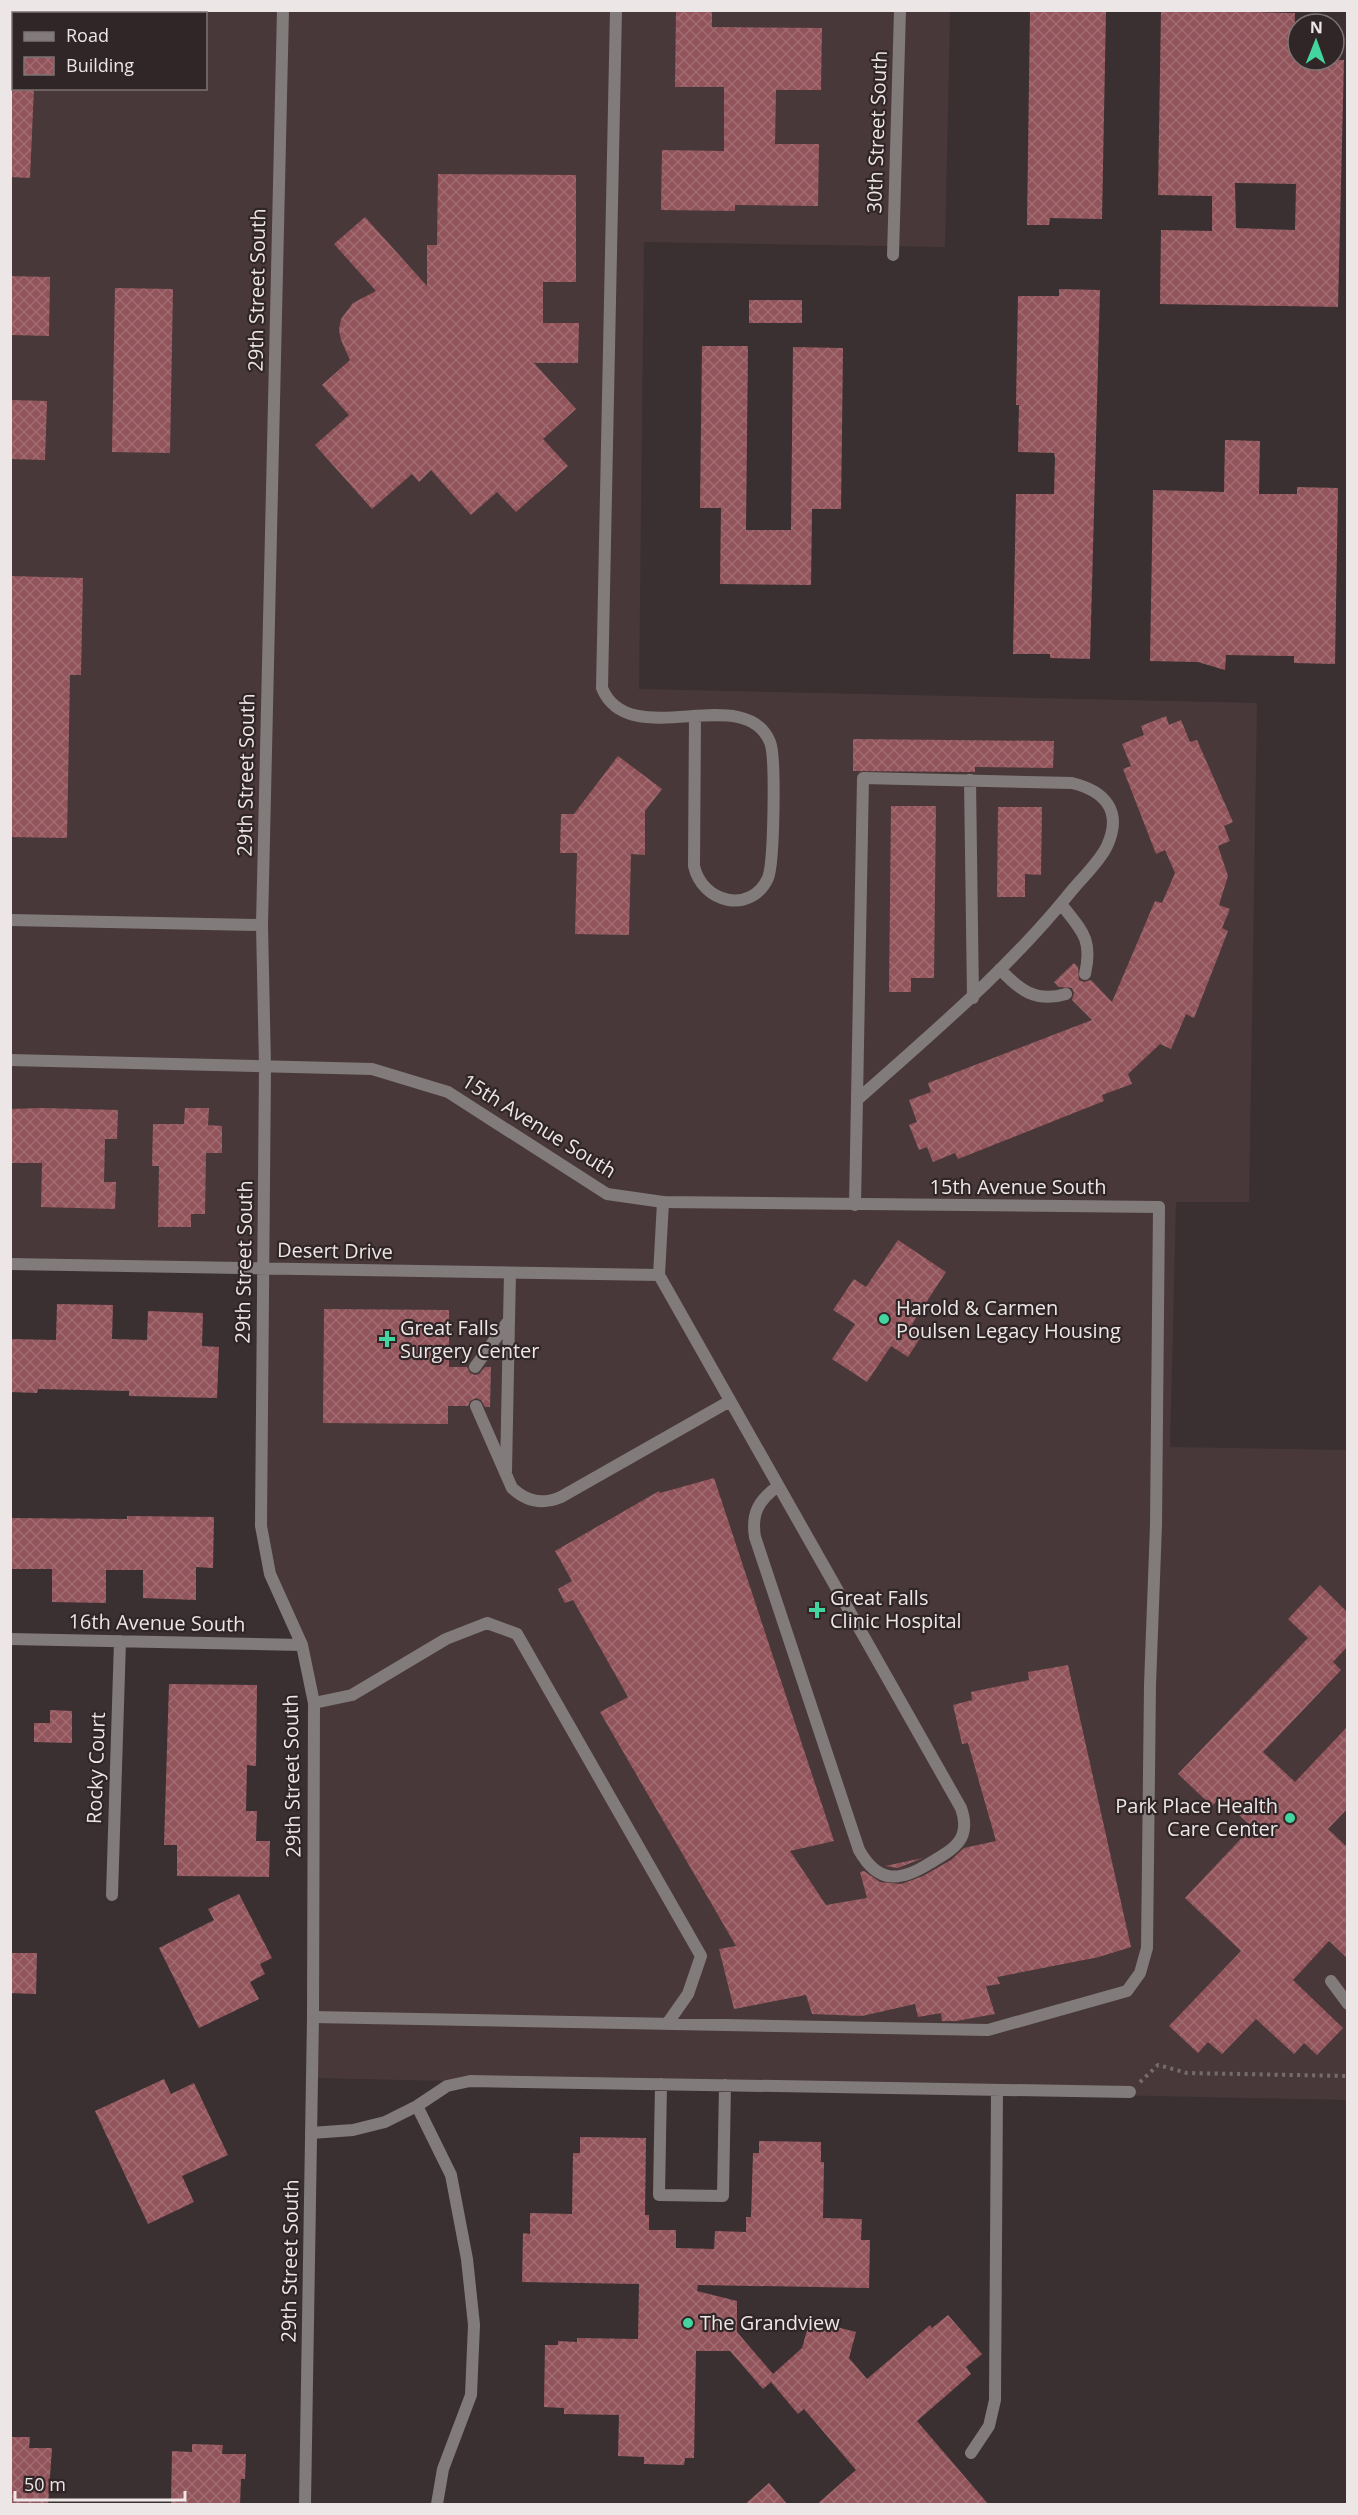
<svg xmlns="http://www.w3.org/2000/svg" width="1358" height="2515" viewBox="0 0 1358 2515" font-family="'Open Sans',sans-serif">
<defs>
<pattern id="building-cross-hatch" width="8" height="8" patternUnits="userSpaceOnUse" patternTransform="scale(1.5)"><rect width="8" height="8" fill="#91545a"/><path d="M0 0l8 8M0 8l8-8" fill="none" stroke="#a16d72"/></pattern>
</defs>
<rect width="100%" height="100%" fill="#3b3031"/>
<path fill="#493839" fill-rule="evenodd" d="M11 11H950L945 247 644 242 639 689 1257 703 1249 1202H1176L1170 1447 1347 1450V2100L312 2078 314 1703 302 1645 270 1574 261 1526 263 1270 11 1264ZM14 14H206V88H14Z"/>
<path fill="url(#building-cross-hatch)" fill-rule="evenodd" d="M676 10H712V27L822 28 821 90H776L775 144H819L818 206 735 205V211L661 210 662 150 724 151V87H675Z
M1030 10H1106L1102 219 1050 218 1049 225H1027Z
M1161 10 1295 13 1294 60H1344L1338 307 1160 304 1161 230 1212 231V196L1158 195ZM1235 183 1296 184 1295 230 1236 228Z
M10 88H34L30 178 10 177Z
M438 174 576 175V282H543V323H579L578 363H534L576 409 543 439 568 466 516 512 497 492 471 515 431 470 419 482 412 474 372 509 315 445 349 415 322 385 350 360 341 340 339 330 341 319 353 303 376 291 334 244 365 217 427 286V245H437Z
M10 276 50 277 49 336 10 335Z
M115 288 173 289 170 453 112 452Z
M1059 289 1100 290 1090 659 1050 658V654H1013L1016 494H1054L1055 458 1054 453 1018 452 1019 405H1016L1018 296H1059Z
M749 300H802V323H749Z
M702 346H748L746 530H791L793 347 843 348 841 509H812L811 585 720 584 721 508H700Z
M10 400 47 401 45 460 10 459Z
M1225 440 1260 441 1259 494H1297V487L1338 488 1335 664 1294 663V656L1226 655 1225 670 1198 662 1150 661 1153 490 1224 492Z
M10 576 83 578 81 675H70L67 838 10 837Z
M1166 716 1169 725 1181 720 1190 742 1197 740 1233 822 1224 826 1230 841 1218 846 1228 876 1219 905 1230 909 1222 928 1228 931 1194 1018 1186 1014 1171 1049 1160 1044 1128 1074 1132 1084 1102 1095 1104 1101 958 1159 955 1153 933 1162 927 1147 919 1150 909 1125 917 1122 909 1100 931 1092 928 1083 1092 1020 1072 1000 1074 993 1072 988 1059 987 1054 982 1074 963 1078 967 1079 980 1084 982 1091 980 1112 1002 1155 901 1162 903 1175 873 1165 850 1156 854 1123 769 1131 766 1122 744 1144 735 1141 726Z
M853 739 1054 741 1053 768 975 767V772L853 771Z
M618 756 662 789 645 811V855L631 854 629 935 575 934 577 853H560L561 814H574Z
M891 806H936L934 978H911V992H889Z
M998 807H1042L1041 875 1025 874V897H997Z
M43 1108 118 1110 117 1139H105L104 1182H116L115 1209 41 1207 42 1163H10V1109Z
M185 1108H209L208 1125 222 1126V1153H206L205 1214H191V1227H158L159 1166H152L153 1124H184Z
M898 1240 946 1272 912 1324 924 1332 908 1357 891 1346 867 1382 832 1359 855 1324 833 1310 854 1279 866 1287Z
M57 1304 113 1305 112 1339 147 1340 148 1311 203 1313 202 1346 219 1347 217 1398 129 1396V1391L38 1389 37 1393 10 1392V1339L56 1340Z
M324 1309 449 1310V1367H467L470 1373 475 1375 479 1374 485 1367H491L490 1407H485L481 1400 476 1398 470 1401 468 1406H448V1424L323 1423Z
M714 1478 834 1841 790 1851 826 1905 867 1898 860 1872 864 1871 880 1882 901 1884 923 1876 951 1860 964 1848 996 1841 968 1743 962 1744 953 1705 972 1700 971 1692 1029 1680 1028 1672 1068 1665 1131 1947 1099 1957 997 1977 1000 1984 986 1986 995 2014 956 2021H942L941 2013 918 2017 915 2004 862 2016 812 2014 806 1995 734 2009 719 1949 736 1946 600 1712 628 1697 573 1600 565 1603 558 1589 572 1581 555 1551 659 1491 660 1493Z
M127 1516 214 1517 213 1568 196 1567V1600L143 1598V1570H106V1603L52 1602V1569H10V1518L127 1519Z
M1320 1585 1347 1612V1647L1333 1662 1341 1670 1263 1752 1295 1782 1347 1727V1809L1328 1829 1347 1847V1958L1329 1941 1293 1980 1343 2028 1317 2055 1304 2043 1294 2054 1256 2019 1222 2054 1208 2042 1198 2053 1169 2026 1241 1951 1185 1898 1252 1827 1220 1797 1212 1806 1178 1774 1308 1638 1288 1619Z
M169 1684 257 1685 256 1766 247 1765 246 1811H257L256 1841H270L269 1877 177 1876V1845H164Z
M50 1710 72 1711V1743L34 1742V1723H50Z
M923 1858 898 1868 885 1866Z
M239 1894 272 1958 260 1964 265 1974 250 1982 259 1999 199 2028 159 1948 214 1920 208 1909Z
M10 1953H37L36 1994 10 1993Z
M164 2079 171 2094 194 2083 228 2155 182 2176 194 2202 148 2224 95 2111Z
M580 2137 646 2138 645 2215H649V2230H676V2248L714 2249 715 2231 746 2232V2217H751L753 2153H759V2141L821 2142V2162H824L823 2218 862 2219 861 2240H870L869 2288 698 2285 697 2291 737 2301V2332L773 2374 802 2348 810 2320 856 2332 849 2358 867 2379 930 2325 932 2328 948 2315 982 2354 966 2367 971 2374 917 2421 989 2505H816L856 2470 804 2409 798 2414 771 2382 763 2389 730 2351H696L694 2458H685L684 2465 644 2464V2457L618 2456 619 2415 564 2414V2408L544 2407 545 2345H558V2341L577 2342V2338L638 2339 639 2284 522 2282 523 2233 530 2234V2213L572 2214 573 2153H580Z
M10 2437H30L29 2448H52L48 2505H10Z
M192 2444 223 2445 222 2454H246L245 2479H241L240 2505H171L172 2451 192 2452Z
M769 2483 788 2505H744Z"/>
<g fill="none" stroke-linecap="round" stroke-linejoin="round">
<path stroke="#756c6c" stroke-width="4" stroke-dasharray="3 4.5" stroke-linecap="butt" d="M1140 2082 1158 2065 1187 2073 1348 2076"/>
<path stroke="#817b7c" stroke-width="12" d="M616 10 602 688C629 754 744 680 770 742 776 756 774 863 768 878 751 915 702 903 694 866L695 716
M970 780 973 998
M1061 904C1082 931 1093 939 1085 974
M10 920 262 925
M1000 969C1019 990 1036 1003 1066 994
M663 1202 659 1275 961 1808C972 1839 954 1849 930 1863 900 1882 878 1884 859 1850L755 1537C751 1513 759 1500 778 1486
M855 1205 863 778 1072 783C1105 791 1123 811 1107 846 1100 861 1084 876 1073 889 1010 968 932 1033 857 1100
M475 1367 509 1320 510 1273
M476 1406 512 1488C527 1502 542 1505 561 1497L730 1401
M506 1471 509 1320
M314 1703 352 1695 446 1639 487 1623 517 1634 701 1956 688 1994 667 2024
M1331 1981 1348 2004
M313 2017 988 2030 1127 1991 1140 1973 1147 1948 1150 1685 1156 1525 1159 1207
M661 2084 659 2195 723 2196 725 2085
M417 2106 451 2175 467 2259 474 2325 471 2395 443 2469 437 2504
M311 2133 353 2130 385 2122 417 2106 447 2086 470 2081 1130 2092
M971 2453 989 2426 995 2400 997 2090"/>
<path stroke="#817b7c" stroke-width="12" d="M283 10 262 925 265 1066 261 1526 270 1574 302 1645 314 1703 313 2017 305 2504
M893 255 900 10
M10 1060 372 1069 448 1092 607 1194 663 1202 1159 1207
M10 1264 659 1275
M10 1639 302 1645
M112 1895 120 1641"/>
</g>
<g fill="#44d49f" stroke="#312627" stroke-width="2">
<circle cx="884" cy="1319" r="6"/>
<path d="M384 1330h6v6h6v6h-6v6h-6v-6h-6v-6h6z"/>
<path d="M814 1601h6v6h6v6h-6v6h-6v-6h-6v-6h6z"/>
<circle cx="1290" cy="1818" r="6"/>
<circle cx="688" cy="2323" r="6"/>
</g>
<g text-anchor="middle" stroke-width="4.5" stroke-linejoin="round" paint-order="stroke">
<g font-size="20" fill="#ede6e6" stroke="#312627">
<text transform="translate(877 132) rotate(-88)" y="7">30th Street South</text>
<text transform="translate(257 290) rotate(-89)" y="7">29th Street South</text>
<text transform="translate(246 775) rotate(-89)" y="7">29th Street South</text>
<text transform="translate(539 1126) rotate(32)" y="7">15th Avenue South</text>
<text x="1018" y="1194">15th Avenue South</text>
<text transform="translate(335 1251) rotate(1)" y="7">Desert Drive</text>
<text transform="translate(244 1262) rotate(-89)" y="7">29th Street South</text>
<text transform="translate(157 1623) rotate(1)" y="7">16th Avenue South</text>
<text transform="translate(96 1768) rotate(-88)" y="7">Rocky Court</text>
<text transform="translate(292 1776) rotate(-91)" y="7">29th Street South</text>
<text transform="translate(290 2261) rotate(-89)" y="7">29th Street South</text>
</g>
<g font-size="20" fill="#ede6e6" stroke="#312627" text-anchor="start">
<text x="896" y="1315">Harold &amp; Carmen<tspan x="896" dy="23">Poulsen Legacy Housing</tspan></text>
<text x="400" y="1335">Great Falls<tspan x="400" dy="23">Surgery Center</tspan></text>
<text x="830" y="1605">Great Falls<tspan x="830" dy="23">Clinic Hospital</tspan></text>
<text x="1278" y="1813" text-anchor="end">Park Place Health<tspan x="1278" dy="23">Care Center</tspan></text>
<text x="700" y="2330">The Grandview</text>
</g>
</g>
<rect width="1358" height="2515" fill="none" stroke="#ede6e6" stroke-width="24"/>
<rect x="12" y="12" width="195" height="78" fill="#312627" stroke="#7c7373" stroke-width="1.5"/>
<rect x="24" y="32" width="30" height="9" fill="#817b7c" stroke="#7c7373" stroke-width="1.5"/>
<text x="66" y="42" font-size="18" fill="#ede6e6">Road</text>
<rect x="24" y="57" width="30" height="18" fill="url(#building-cross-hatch)" stroke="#7c7373" stroke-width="1.5"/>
<text x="66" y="72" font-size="18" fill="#ede6e6">Building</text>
<g transform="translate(1316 42) rotate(1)"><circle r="28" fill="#312627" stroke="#7c7373" stroke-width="1.5"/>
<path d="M0-4.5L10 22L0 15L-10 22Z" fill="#44d49f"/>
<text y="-9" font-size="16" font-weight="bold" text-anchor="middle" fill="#ede6e6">N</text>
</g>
<path d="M15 2491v9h170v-9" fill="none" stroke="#ede6e6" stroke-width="3"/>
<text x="24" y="2491" font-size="18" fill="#ede6e6" stroke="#312627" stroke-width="4.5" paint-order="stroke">50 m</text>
</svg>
